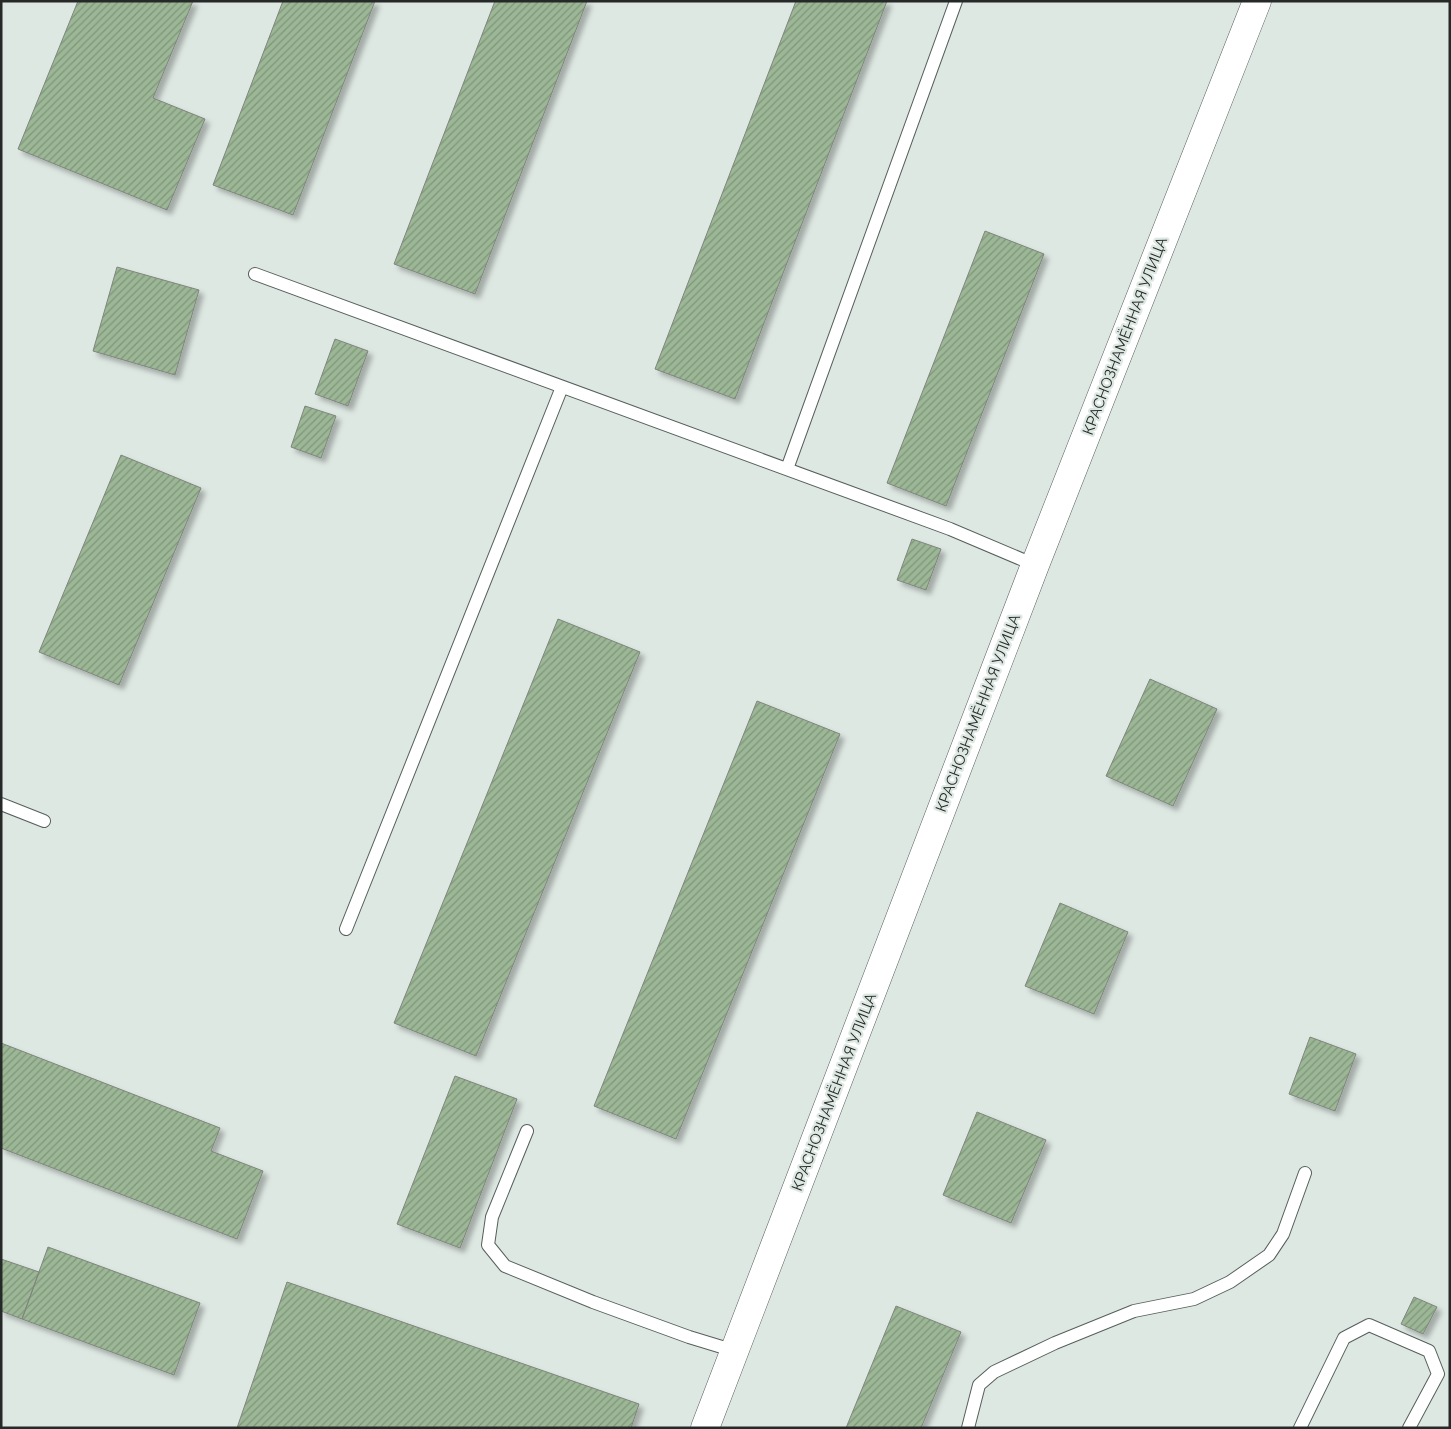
<svg xmlns="http://www.w3.org/2000/svg" width="1451" height="1429" viewBox="0 0 1451 1429" font-family="Raleway,sans-serif">
<defs>
<pattern id="building-hatch" width="6" height="6" patternUnits="userSpaceOnUse" patternTransform="scale(1.25)"><rect width="6" height="6" fill="#9cb796"/><path d="M-1 1l2-2M0 6l6-6M5 7l2-2" fill="none" stroke="#7f957a"/></pattern>
<filter id="shadow"><feDropShadow dx="4.5" dy="4.5" stdDeviation="2.5" flood-color="#0004"/></filter>
</defs>
<rect width="100%" height="100%" fill="#dee8e3"/>
<path fill="url(#building-hatch)" stroke="#7f857d" filter="url(#shadow)" d="M78 1H193L153 98 205 119 167 210 18 149Z
M283 1H375L293 215 213 185Z
M495 1H587L475 294 394 264Z
M796 1H887L735 399 655 369Z
M985 231 1044 254 946 506 887 483Z
M117 267 199 290 175 375 93 351Z
M335 339 368 351 348 406 315 394Z
M305 406 336 416 321 458 291 447Z
M121 455 201 488 119 685 39 652Z
M912 539 941 549 926 590 897 580Z
M558 619 640 652 476 1056 394 1023Z
M1150 679 1217 709 1173 806 1106 776Z
M757 701 840 734 676 1139 594 1106Z
M1060 903 1128 932 1094 1014 1025 986Z
M1310 1037 1356 1054 1335 1111 1289 1094Z
M1 1043 220 1128 211 1151 263 1171 237 1239 1 1148Z
M455 1076 517 1099 460 1248 397 1224Z
M977 1112 1046 1140 1011 1223 943 1195Z
M48 1247 200 1303 174 1375 22 1319Z
M1 1259 39 1272 22 1319 1 1311Z
M287 1282 639 1404 631 1428H237Z
M1414 1297 1437 1307 1423 1334 1401 1324Z
M896 1306 961 1332 921 1428H846Z"/>
<g fill="none" stroke-linecap="round" stroke-linejoin="round">
<defs>
<path id="service" d="M255 274 950 529 1035 565
M787 469 956 1
M1 804 44 821
M346 929 562 387
M527 1131 492 1217 488 1245 505 1266 593 1302 689 1337 735 1351
M968 1428 979 1385 994 1372 1055 1343 1134 1311 1194 1299 1230 1282 1269 1255 1283 1234 1305 1173
M1300 1428 1344 1338 1369 1325 1429 1351 1438 1374 1409 1428"/>
<path id="primary" d="M705 1428 1035 565 1257 1"/>
</defs>
<use href="#service" stroke="#565f5b" stroke-width="14"/>
<use href="#primary" stroke="#565f5b" stroke-width="29"/>
<use href="#service" stroke="#fff" stroke-width="12"/>
<use href="#primary" stroke="#fff" stroke-width="28"/>
</g>
<g text-anchor="middle" stroke-width="4.5" stroke-linejoin="round" paint-order="stroke">
<g font-size="15" fill="#252927" stroke="#dee8e3">
<text transform="translate(1125 336) rotate(-69)" y="5">КРАСНОЗНАМЁННАЯ УЛИЦА</text>
<text transform="translate(978 713) rotate(-69)" y="5">КРАСНОЗНАМЁННАЯ УЛИЦА</text>
<text transform="translate(834 1092) rotate(-69)" y="5">КРАСНОЗНАМЁННАЯ УЛИЦА</text>
</g>
</g>
<rect width="1451" height="1429" fill="none" stroke="#252927" stroke-width="5"/>
</svg>
